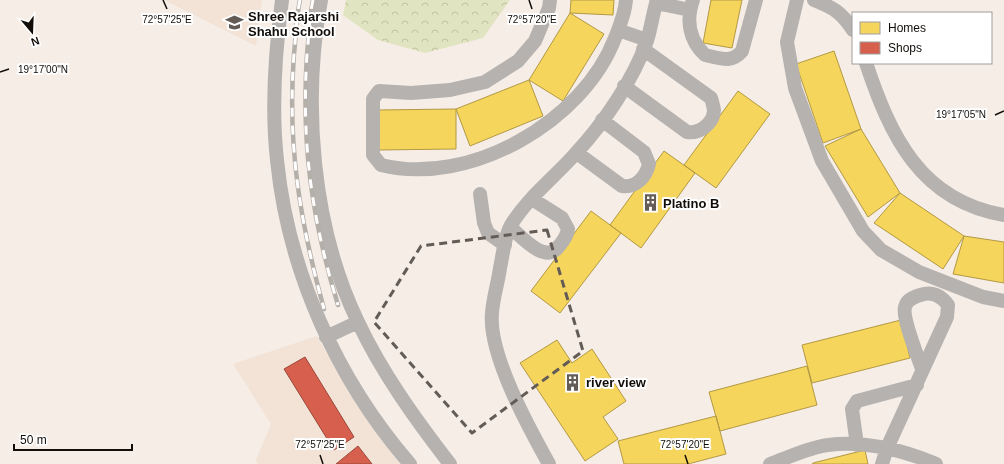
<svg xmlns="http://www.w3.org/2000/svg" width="1004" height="464" viewBox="0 0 1004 464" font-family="Helvetica,sans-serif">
<defs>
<pattern id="park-crowns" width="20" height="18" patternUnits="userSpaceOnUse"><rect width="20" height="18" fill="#e1e4c0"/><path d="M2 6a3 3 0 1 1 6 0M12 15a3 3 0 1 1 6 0" fill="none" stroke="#c0c2a4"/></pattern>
</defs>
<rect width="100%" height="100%" fill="#f6ede6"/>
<path fill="#f2e3d6" d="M164 0H262L256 46Z
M317 336 350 395 400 464H257L256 460 271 424 233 364Z"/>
<path fill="url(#park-crowns)" d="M346 0H510L483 38 425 53 378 40 343 15Z"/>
<path fill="#f6d55c" stroke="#b29943" d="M571 0H614L613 15 570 13Z
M711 0H742L732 48 703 43Z
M570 13 604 34 563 101 529 80Z
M834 51 861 129 823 143 796 64Z
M529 80 543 116 470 146 456 109Z
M738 91 770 114 716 188 684 165Z
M456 109V149L377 150V110Z
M861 129 900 193 868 217 825 146Z
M664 151 695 173 641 248 610 225Z
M900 193 964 236 943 269 874 223Z
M591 211 621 233 560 313 531 291Z
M964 236 1004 242V283L953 274Z
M901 320 910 358 812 383 802 345Z
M557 340 572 363 592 349 626 401 603 417 618 439 585 461 520 363Z
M807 366 817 405 720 431 709 392Z
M716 416 726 454 688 464H624L618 441Z
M865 450 868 464H812L813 463Z"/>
<path fill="#d6604d" stroke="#9b4739" d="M305 357 354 437 334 450 284 369Z
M358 446 372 464H336Z"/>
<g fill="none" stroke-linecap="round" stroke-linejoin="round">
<path stroke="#b5b2b0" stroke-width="14" d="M282 0C275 53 271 107 277 160 288 271 337 380 410 464
M321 0C302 103 312 227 358 322 382 373 416 420 450 464
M550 0 549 8 535 41 518 61 485 82 450 90 411 93 379 91 373 99V155L381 165C469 187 583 122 615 38 620 25 625 14 626 0
M693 0C686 20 689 40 705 55 720 58 731 64 742 51L756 0
M797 0 787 42 795 88 822 161 863 231 881 250 919 272 983 297 1004 301
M814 0C834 8 841 12 853 30
M656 3 690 10
M618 30 647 40
M866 63C890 135 920 201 1004 215
M624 86 687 132C699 134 713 124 714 111 714 107 712 102 711 98L643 49
M577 153 622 186C636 188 646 177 649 164L644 152 602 120
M480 194 484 223 488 233 505 245
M510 227C522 237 545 265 559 246 564 240 567 236 568 229L562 218 532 199
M326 337 358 322
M857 445 852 409 857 401 917 385
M549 464C529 428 488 354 492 313 493 298 498 283 500 268 503 255 504 237 511 225 528 197 555 177 576 153 604 123 633 80 647 41 651 28 653 13 657 0
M770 464C787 458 810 447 828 445 862 440 904 450 936 464
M882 464 887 448 947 317 948 305C942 297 934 292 924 294 917 296 907 298 905 307 902 318 918 357 922 369"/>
<defs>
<path id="rail" d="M300 0C296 18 296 36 294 54 287 145 300 222 324 309
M313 0C309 18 309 36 307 54 301 144 312 220 338 305"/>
</defs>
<use href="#rail" stroke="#b5afaa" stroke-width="4.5"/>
<use href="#rail" stroke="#fff" stroke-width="3" stroke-dasharray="9" stroke-linecap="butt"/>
</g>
<path fill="none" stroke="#625b56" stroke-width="3" stroke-dasharray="8 5" stroke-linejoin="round" d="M547 230 583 351 472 433 374 322 421 246Z"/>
<path fill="none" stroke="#120d09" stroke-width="1.5" d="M163 0 167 9M529 0 532 9M0 72 9 69M995 115 1004 111M320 455 323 464M685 455 688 464"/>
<defs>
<symbol id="school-bare" viewBox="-9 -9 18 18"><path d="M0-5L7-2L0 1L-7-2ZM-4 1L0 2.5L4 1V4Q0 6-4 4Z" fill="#625b56" stroke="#fff" stroke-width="2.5" paint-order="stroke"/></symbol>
<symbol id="building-bare" viewBox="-9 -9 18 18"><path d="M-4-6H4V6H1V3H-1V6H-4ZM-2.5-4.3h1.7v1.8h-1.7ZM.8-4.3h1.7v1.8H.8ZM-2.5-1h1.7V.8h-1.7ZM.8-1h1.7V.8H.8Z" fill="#625b56" stroke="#fff" stroke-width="2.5" paint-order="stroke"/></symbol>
</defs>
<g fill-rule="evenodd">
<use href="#school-bare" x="222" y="10" width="25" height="25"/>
<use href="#building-bare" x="638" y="190" width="25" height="25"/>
<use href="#building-bare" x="560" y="370" width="25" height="25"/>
</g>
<g text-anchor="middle" stroke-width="4" stroke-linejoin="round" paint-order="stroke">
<g font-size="13" font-weight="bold" fill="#120d09" stroke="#fff" text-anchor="start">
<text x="248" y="21">Shree Rajarshi<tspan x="248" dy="15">Shahu School</tspan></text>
<text x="663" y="208">Platino B</text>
<text x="586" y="387">river view</text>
</g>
</g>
<g font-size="10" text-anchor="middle" fill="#120d09" stroke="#fff" stroke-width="4" stroke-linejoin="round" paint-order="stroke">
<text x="167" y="23">72°57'25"E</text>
<text x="532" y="23">72°57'20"E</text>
<text x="43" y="73">19°17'00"N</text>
<text x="961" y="118">19°17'05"N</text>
<text x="320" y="448">72°57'25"E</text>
<text x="685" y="448">72°57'20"E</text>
</g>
<rect x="852" y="12" width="140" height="52" fill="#ffffff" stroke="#a09e9d"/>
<rect x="860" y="22" width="20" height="12" fill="#f6d55c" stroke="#a09e9d"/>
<text x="888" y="32" font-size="12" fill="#120d09">Homes</text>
<rect x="860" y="42" width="20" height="12" fill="#d6604d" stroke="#a09e9d"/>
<text x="888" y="52" font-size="12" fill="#120d09">Shops</text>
<g transform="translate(32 32) rotate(161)" stroke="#ffffff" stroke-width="3" paint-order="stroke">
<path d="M0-3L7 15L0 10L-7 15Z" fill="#120d09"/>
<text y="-6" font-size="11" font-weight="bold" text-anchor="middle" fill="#120d09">N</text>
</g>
<path d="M14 444v6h118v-6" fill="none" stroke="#120d09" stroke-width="2"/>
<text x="20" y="444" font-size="12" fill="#120d09" stroke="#ffffff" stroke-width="3" paint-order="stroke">50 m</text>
</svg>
